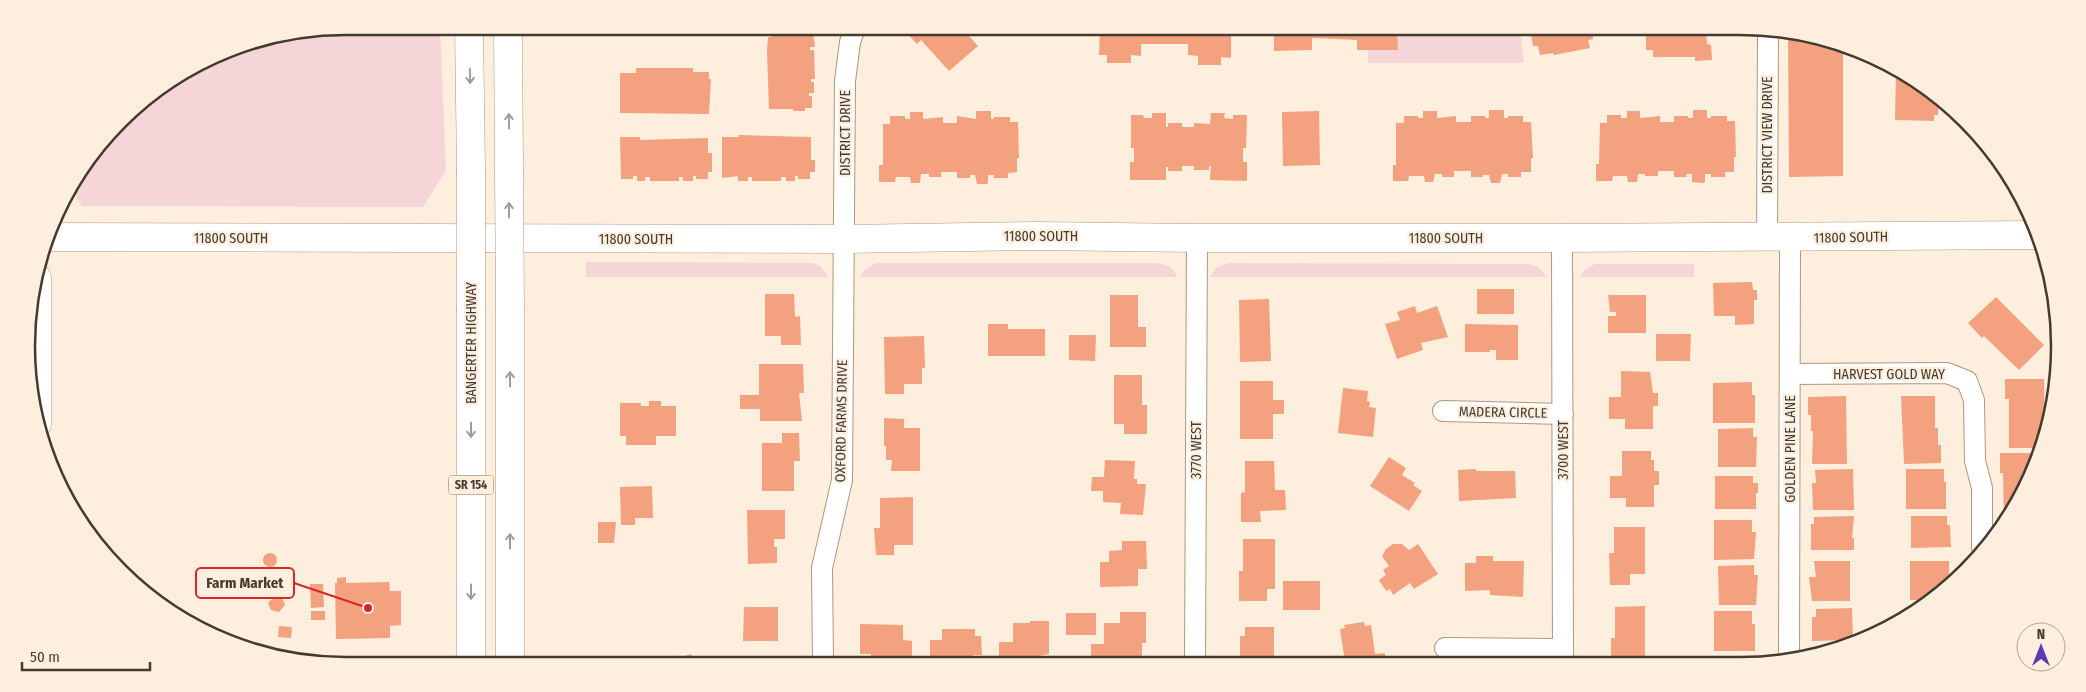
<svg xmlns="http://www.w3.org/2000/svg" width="2086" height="692" viewBox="0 0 2086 692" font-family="'Fira Sans Condensed',sans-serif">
<rect width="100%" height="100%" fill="#fdeede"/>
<path fill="#f5d5d7" d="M346 26 440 27 446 170 423 207 82 206 77 199 74 186 135 106 224 50Z
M1397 31H1520L1524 63H1368V50H1397Z
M586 262 812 263 820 266 829 277H586Z
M876 263H1154C1165 264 1173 266 1177 277H861L864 270Z
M1230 263 1529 264 1538 267 1547 277H1210L1217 267Z
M1595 264H1694V277H1580L1585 269Z"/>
<path fill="#f3a17f" d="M632 27 660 28V31H632Z
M770 28H812L815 47H810V50H814L815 79H811V82H814V93H809V96H812V108H805V111H793V109H769L767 52 768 37H771Z
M903 29H978L969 36 978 46 949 71 921 40 917 44Z
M1104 29 1231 30V58L1221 57V65H1198V56L1188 55V44H1141V56L1131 55V63H1107V55H1099L1100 31Z
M1274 30 1397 31 1398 50H1357V40L1312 38V50L1274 51Z
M1534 31 1592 32 1593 39 1588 40 1590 48 1554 55 1553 53 1540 55 1538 46H1533L1531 33Z
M1648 32H1706L1707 44 1711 45 1712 60 1695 61V57H1653V50H1646V36H1648Z
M1788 32H1803L1843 49V176L1789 177Z
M636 68H693V72H709V79H711L709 114 620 113V73H636Z
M1896 71 1918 80 1939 101 1938 115H1934V121L1895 120Z
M1489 110H1504V118H1508V116H1523V122H1531L1533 158H1531V172H1521V177H1508V174H1502L1500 183H1491L1489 175H1483V177H1471V171H1454V177H1442V174H1435L1433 182H1425L1424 176H1409L1408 181H1393V165H1396V123H1404V116H1418V118H1423V111H1437V118L1456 116V122H1471V116H1485V118H1489Z
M1693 110H1707V118H1711V116H1727V121H1735L1736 157H1734V172H1725V177H1711V174H1705V181L1704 183 1692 182V174H1686L1687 177H1674V171H1658V176H1645V174H1638L1637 182H1628L1627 176H1613L1612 181H1596V164H1599L1600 123H1607V115H1621V118H1627V111H1640V118L1660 116V122H1674V116H1688V118H1693Z
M976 111H991V119H994V117H1010V122H1018L1019 158H1017V172L1008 173V178H994V175H988V182L987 184H977L975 175H970V178H957V172H941V177H929V174H921L920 183H911L910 177H896L895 182H879V165H883V124H890V116H905V119H910V112H923V119L943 117V123H957V116L976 119Z
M1319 111 1320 165 1283 166 1282 112Z
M1152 113H1166V127H1168V123H1182V127H1194V123L1210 124 1211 113H1225L1224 118 1233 119V115H1247L1246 148H1243V162H1247V181L1210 180 1211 166H1209V170H1194V166H1182V171H1168V167H1166V180H1130V162H1134V148H1131V115H1143L1144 118H1152Z
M739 135 811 137V160H815V172H810V179H798V176H795V181H786V177H781V181H752V177H748V181H738V176L722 178V137H739Z
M620 137H640V140L708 138V153H712V172H708V179H696V176H693V181H683V177H679V181H650V177H645V181H637V176H633V179H621Z
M1752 282 1753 290H1757V300H1754V324L1735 325V316H1714L1713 283Z
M1477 289H1514V314H1477Z
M765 294H794L795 317 800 316 801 345H781V336H765Z
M1110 295H1138V327H1146V347H1110Z
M1608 295H1646V333H1608V316H1616V312H1610Z
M1996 297 2044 345 2019 370 1984 336 1982 338 1968 323Z
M1269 299 1271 361 1240 362 1239 300Z
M1415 306 1417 313 1437 306 1448 337 1421 343 1423 350 1397 359 1385 324 1400 320 1397 312Z
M988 324H1008V329H1045V356H988Z
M1465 324 1518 325V360H1496V350H1490V352H1465Z
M1656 334H1691L1690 361H1656Z
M1069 335H1096L1095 361 1069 360Z
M924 336 925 368H922V384H904V394H885L884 337Z
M759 364H803L804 393H799L802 421H760V409H740V395H759Z
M1621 371 1650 372 1653 393H1658V406H1653V429H1625V419H1609V397H1621Z
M1114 375H1142V405H1147V434H1124V424H1114Z
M2005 379H2044L2045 431 2039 448H2009V399H2005Z
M1240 381H1273V400H1284V414H1273V439H1240Z
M1752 382V395H1755V423H1713V383Z
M1343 388 1368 391 1367 401 1370 402 1369 407 1376 408 1373 437 1338 433Z
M1846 396 1847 464H1812L1813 431H1811V415H1808V397Z
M1901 396H1935V428H1938V445H1941V463L1904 464Z
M649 401H661V406H676V436H656V445H626V436H620V403H641V406H649Z
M884 418 904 419V428H920V471H891L892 460H886V446H884Z
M1753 428V437H1757L1756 467H1718V429Z
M782 433H799L800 461H794V491H762V443H782Z
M1622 451H1651V460H1654V471H1659V485H1654V507H1626V498H1610V476H1622Z
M2000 453H2037L2017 506 2004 521 2003 473H2000Z
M1389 457 1406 468 1402 475 1415 483 1413 485 1422 491 1409 511 1370 486Z
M1105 460 1135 461 1134 479H1137V484H1146L1143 515 1120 514 1121 503 1103 502V491H1091L1092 477H1104Z
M1245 461H1274L1275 490H1285L1286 510 1260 511 1261 522H1241V493L1245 492Z
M1476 469V471H1515L1516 498 1459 501 1458 470Z
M1853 469 1854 510H1813L1812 483H1816L1815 470Z
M1906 469H1944V482H1946V509H1906Z
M1715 476H1753V483H1758V493H1756V509H1715Z
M652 486 653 518H635V525H621L620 487Z
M913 497V545H894V555H876L874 528H880V498Z
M747 510H785V539H774V547H777V563L748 564Z
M1854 516 1852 538H1854V550H1811V524H1814V517Z
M1911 516H1947V525H1950L1951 547 1911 548Z
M1714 520H1752V532H1756L1754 559 1714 560Z
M598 522H616L614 543H598Z
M1614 527H1645V574H1630V585H1610L1609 553H1614Z
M1243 539H1275V589H1267V601H1239V571H1243Z
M1122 541H1146L1147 569H1138V586L1100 587V562H1109V551L1122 550Z
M1393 544H1402L1409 550 1418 544 1438 574 1414 589 1410 583 1393 595 1390 589 1386 591 1379 580 1386 575 1383 570 1389 566 1382 556 1386 549Z
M263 560a7 7 0 1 1 14 0a7 7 0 1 1-14 0Z
M1476 556H1493V561H1524L1523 597 1490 595V590L1465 591V563H1476Z
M1814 561H1850V601H1812L1809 577H1816Z
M1910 561H1949V587L1930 600H1910Z
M1754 565V575H1758L1756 605H1719L1718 566Z
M346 577V583L389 582 390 591H401V625L390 626V638L336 639 335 583H337V578Z
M1283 581H1320V610H1283Z
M310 584H323L324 607 311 608Z
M274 597 282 598 285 605 279 612 271 610 268 603Z
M1645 606V656H1634V663H1611V638H1615V607Z
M744 607H778V641H743Z
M1852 608 1853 640 1812 641V617H1816V609Z
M311 611H325V620H311Z
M1714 611H1752V624H1755V651H1714Z
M1120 612H1146V643H1142V662L1091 661V644H1104V623H1120Z
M1066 613H1096V635H1066Z
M1030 621H1049V654L1027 658V661H999V642H1013V623H1030Z
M1364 622 1365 626 1371 625 1375 654 1385 653 1386 662H1345L1340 629 1345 628 1344 625Z
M860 624 903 625V640L912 641V660H885V658H871V654H860Z
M279 626 292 627 291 638 278 637Z
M1245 627H1274V660H1279V662H1244V657H1240V636H1245Z
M942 629H975V636H981L982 655H973V661H963V656H959V661H930V640H942Z
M691 654 693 660H673Z
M1715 658H1753V663H1715Z"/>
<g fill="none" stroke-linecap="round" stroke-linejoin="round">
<defs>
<path id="street" d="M1562 238 1563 662
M1767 238 1768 32
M1790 374 1947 373 1967 381 1974 400 1975 461 1982 488V548
M1443 411 1563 414
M1445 648 1563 649
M823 661 822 568 842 480 845 81 850 42 855 28
M1789 661 1790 238
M1195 662 1197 238"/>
<path id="secondary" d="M49 237 844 239 1035 236 1197 238H1562L2034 235
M37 424V278"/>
<path id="highway" d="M469 27 471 170
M508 27 509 170
M471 311V660
M510 660V311"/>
</defs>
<use href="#street" stroke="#ae987e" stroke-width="22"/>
<use href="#secondary" stroke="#ae987e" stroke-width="29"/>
<use href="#highway" stroke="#ae987e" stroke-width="29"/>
<use href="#street" stroke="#fff" stroke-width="20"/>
<use href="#secondary" stroke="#fff" stroke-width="28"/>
<use href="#highway" stroke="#fff" stroke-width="28"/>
<defs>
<path id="highway-bridge" d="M509 170 510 311
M471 311V170"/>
</defs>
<use href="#highway-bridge" stroke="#ae987e" stroke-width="29" stroke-linecap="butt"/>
<use href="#highway-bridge" stroke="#fff" stroke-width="28"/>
</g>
<defs><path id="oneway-shaft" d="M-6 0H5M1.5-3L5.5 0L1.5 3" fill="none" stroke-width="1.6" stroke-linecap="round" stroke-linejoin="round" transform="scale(1.25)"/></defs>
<g stroke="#a29d98">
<use href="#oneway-shaft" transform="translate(470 76) rotate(89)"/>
<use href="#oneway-shaft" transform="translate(509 121) rotate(-91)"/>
<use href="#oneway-shaft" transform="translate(509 210) rotate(-90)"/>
<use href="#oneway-shaft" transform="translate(510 379) rotate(-90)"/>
<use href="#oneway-shaft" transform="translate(471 430) rotate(90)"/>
<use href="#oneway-shaft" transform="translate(510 541) rotate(-90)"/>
<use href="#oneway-shaft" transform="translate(471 592) rotate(90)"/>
</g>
<g text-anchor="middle" stroke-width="4.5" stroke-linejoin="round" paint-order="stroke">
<rect fill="#fdeede" stroke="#7c7164" stroke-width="1" x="448.5" y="475.5" width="45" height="19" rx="4"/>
<g font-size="12" font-weight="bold" fill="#443b30">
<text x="471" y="489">SR 154</text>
</g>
<g font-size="14" fill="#443b30" stroke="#fdeede">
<text transform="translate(845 133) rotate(-90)" y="5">DISTRICT DRIVE</text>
<text transform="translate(1767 135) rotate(-90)" y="5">DISTRICT VIEW DRIVE</text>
<text x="1041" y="241">11800 SOUTH</text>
<text transform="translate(1851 237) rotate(-1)" y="5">11800 SOUTH</text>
<text x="231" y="243">11800 SOUTH</text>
<text x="1446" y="243">11800 SOUTH</text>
<text x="636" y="244">11800 SOUTH</text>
<text transform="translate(471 343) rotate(-90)" y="5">BANGERTER HIGHWAY</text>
<text x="1889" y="379">HARVEST GOLD WAY</text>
<text transform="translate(1503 412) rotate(1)" y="5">MADERA CIRCLE</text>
<text transform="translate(841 421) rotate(-89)" y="5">OXFORD FARMS DRIVE</text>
<text transform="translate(1790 449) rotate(-90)" y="5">GOLDEN PINE LANE</text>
<text transform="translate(1196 450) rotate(-90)" y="5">3770 WEST</text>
<text transform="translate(1563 450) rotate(-90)" y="5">3700 WEST</text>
</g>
</g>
<path d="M0 0H2086V692H0ZM346 35H1740A311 311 0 0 1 2051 346V346A311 311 0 0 1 1740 657H346A311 311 0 0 1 35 346V346A311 311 0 0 1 346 35Z" fill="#fdeede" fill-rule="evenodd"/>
<path fill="none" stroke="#443b30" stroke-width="2.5" d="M346 35H1740A311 311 0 0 1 2051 346V346A311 311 0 0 1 1740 657H346A311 311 0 0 1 35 346V346A311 311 0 0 1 346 35Z"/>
<path fill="none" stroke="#d62828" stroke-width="2" d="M368 608L294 583"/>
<circle fill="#d62828" stroke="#fdeede" stroke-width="2" cx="368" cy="608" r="5"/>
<rect fill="#fdeede" stroke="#d62828" stroke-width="2" x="196" y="568" width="98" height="30" rx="5"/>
<g font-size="15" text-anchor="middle" font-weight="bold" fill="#443b30">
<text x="245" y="588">Farm Market</text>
</g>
<g transform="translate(2041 647)"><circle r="24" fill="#fdeede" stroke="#b3a698"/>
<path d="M0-4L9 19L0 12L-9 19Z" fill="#5a3bb3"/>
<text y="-8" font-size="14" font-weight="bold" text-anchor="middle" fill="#443b30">N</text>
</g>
<path d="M22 662v8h128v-8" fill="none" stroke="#443b30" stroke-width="2.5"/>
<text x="30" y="662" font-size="15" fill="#443b30" stroke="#fdeede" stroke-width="4" paint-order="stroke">50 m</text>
</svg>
